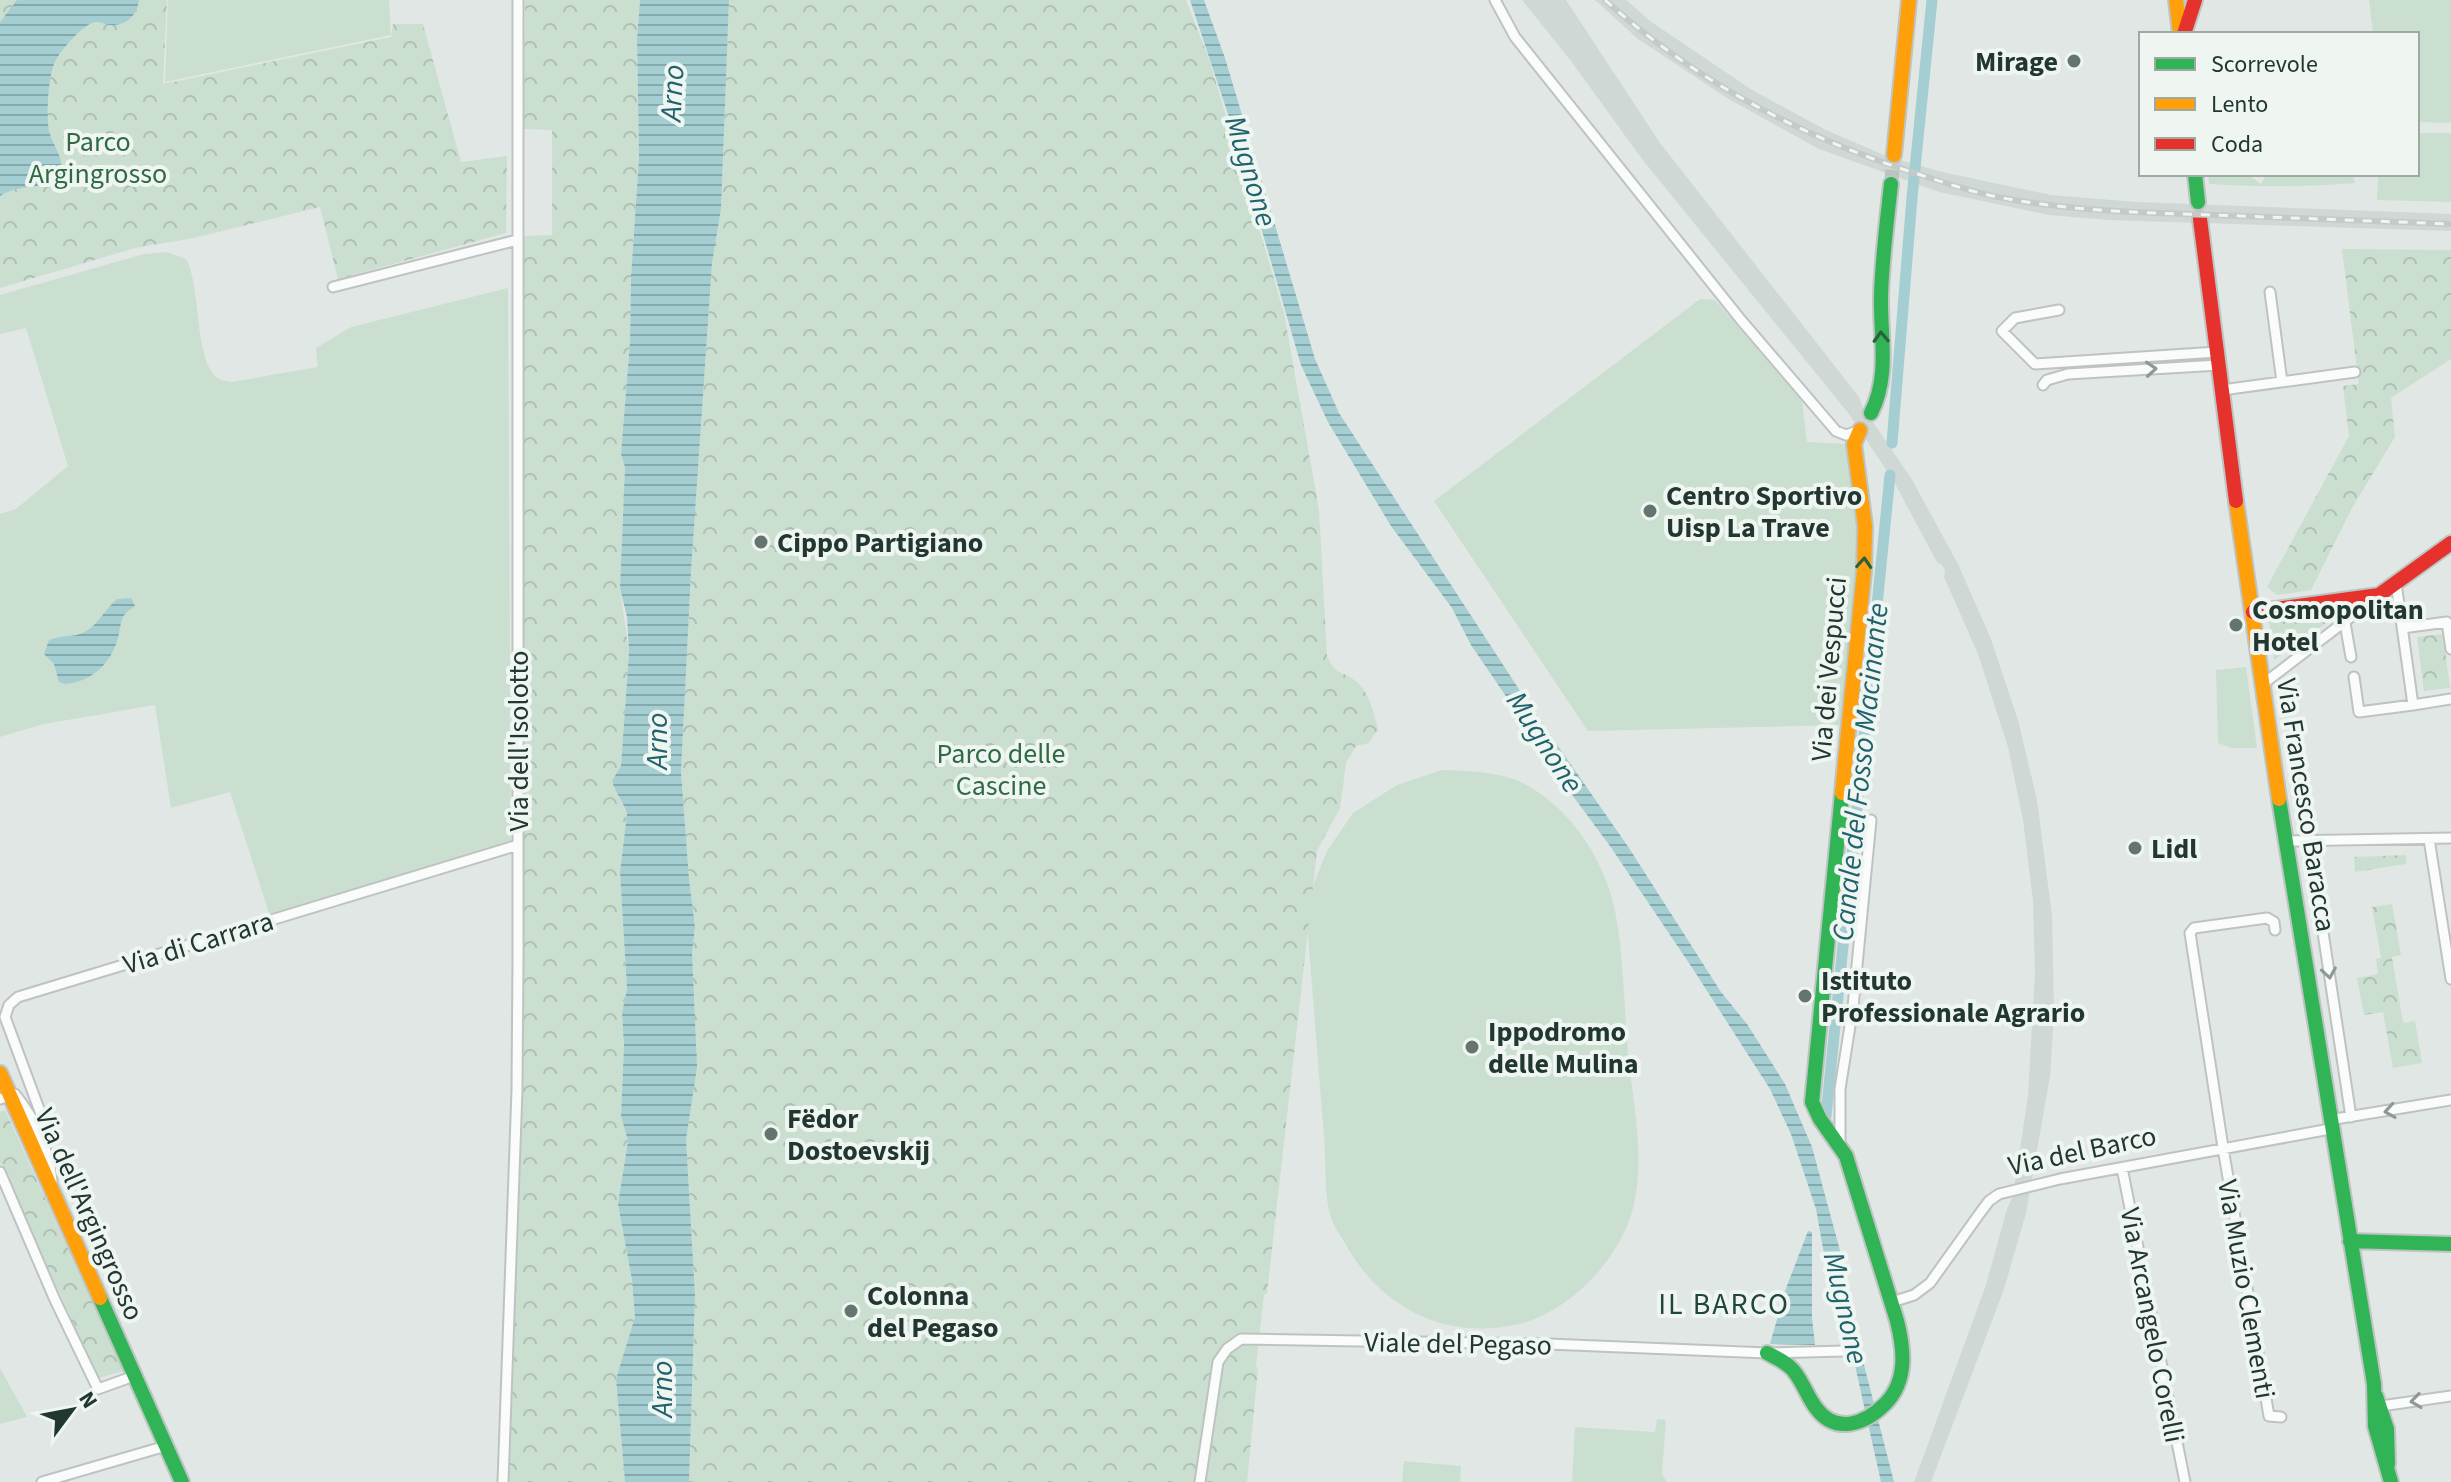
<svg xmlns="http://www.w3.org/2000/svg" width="2451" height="1482" viewBox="0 0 2451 1482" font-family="'Source Sans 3',sans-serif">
<defs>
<pattern id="forest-crowns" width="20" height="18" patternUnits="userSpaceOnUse" patternTransform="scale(2)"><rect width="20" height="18" fill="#cbdfd0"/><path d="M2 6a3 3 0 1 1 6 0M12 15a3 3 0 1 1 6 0" fill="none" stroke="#aec0b3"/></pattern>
<pattern id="water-rules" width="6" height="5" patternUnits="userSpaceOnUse" patternTransform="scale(2)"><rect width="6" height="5" fill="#a4ced2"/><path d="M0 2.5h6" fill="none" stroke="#85a8ab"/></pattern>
</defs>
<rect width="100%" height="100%" fill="#e1e7e4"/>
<path fill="#cfd8d4" d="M1522 0H1566L1660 143 1859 397 1862 406 1911 478 1958 564 1991 639 2018 720 2037 800 2052 916 2054 1014 2050 1076 2026 1213 2004 1289 1931 1482H1914L1986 1285 2007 1209 2013 1196 2028 1096 2035 972 2033 901 2023 820 2008 747 1978 654 1944 577 1945 570 1942 565 1937 562 1893 480 1849 414 1642 159 1571 61Z
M1595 0H1626L1650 21 1752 90 1826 130 1886 156 1942 172 2051 195 2136 202 2451 214V231L2108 220 2049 215 1939 192 1819 149 1727 98 1638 39Z"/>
<path fill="#cbdfd0" d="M168 0H389L391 35 165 82Z
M2369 0H2451V123L2417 122V34H2373Z
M2417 133H2451V202L2377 200 2378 174H2417Z
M2208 174H2247L2261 184 2267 174H2353L2355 183C2306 187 2258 187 2209 184Z
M167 252 186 259C202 287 193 362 219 379 222 381 227 381 231 382L318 367 316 348 351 327 508 288 511 840 495 848 270 916 230 792 171 808 155 705 44 724 0 737V514L16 509 68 466 26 328 0 334V295L144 254Z
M1700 299 1715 300 1802 401 1807 442 1848 444 1860 522 1858 575 1841 725 1588 731 1434 501Z
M2246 667 2257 748H2231L2218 743 2216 670Z
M1442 770C1467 771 1492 771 1516 780 1568 802 1607 862 1616 916 1624 961 1624 1008 1628 1053 1633 1105 1647 1164 1631 1215 1616 1263 1568 1312 1519 1324 1446 1341 1382 1309 1346 1245 1341 1236 1334 1227 1331 1217 1324 1199 1326 1158 1324 1136 1318 1066 1313 995 1307 924L1312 888 1327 851 1353 813 1397 785Z
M0 1368 27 1417 0 1424Z
M1657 1419 1666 1420 1662 1474 1667 1482H1572L1575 1427 1655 1432Z
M1404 1461 1461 1466 1460 1482H1402Z"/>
<path fill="url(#forest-crowns)" d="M0 0H167L163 84 391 37 393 24H423L461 162 507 156 506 233 338 279 320 207 194 238 135 248 0 288Z
M525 0H640L637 39 639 158 631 277 630 342 621 453 625 467 620 588 629 652 621 766 612 782 627 814 620 872 627 989 622 1013 624 1045 621 1116 628 1141 618 1204 632 1280 635 1317 616 1379 625 1482H509L523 859 522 236 552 235V130L524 129Z
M729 0H1186L1209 59 1284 313 1319 510 1327 656C1336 676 1341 670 1356 681 1369 692 1374 713 1378 729L1369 743 1356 746 1346 763 1340 808 1317 851 1267 1293 1264 1295 1256 1365 1258 1370 1247 1482H689L695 1295 686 1139 690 1105 692 953 695 927 689 880 681 772 691 572 712 263 721 209Z
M2342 249 2451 250V359L2391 398 2395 437 2352 508 2311 590 2277 595 2267 587 2349 436 2343 386 2359 384Z
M2335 613V617L2274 660 2269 622Z
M2443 634 2450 688 2424 691 2417 637Z
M2406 855V864L2355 872 2354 857Z
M2392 904 2401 955 2392 957 2403 1023 2415 1021 2422 1063 2393 1068 2383 1012 2364 1015 2357 978 2378 974 2376 959 2381 958 2372 907Z
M5 1110 124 1371 98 1378 0 1162V1112Z"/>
<path fill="url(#water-rules)" d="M17 0H139C137 15 127 26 110 25 103 24 99 20 92 23 80 28 64 47 57 58 48 71 46 116 49 131 54 149 66 159 60 178 41 191 19 183 0 196V22Z
M640 0H729L721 209 712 263 691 572 681 772 689 879 695 927 692 953 697 1067 686 1139 695 1295 689 1482H625L616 1379 635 1317 632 1280 618 1204 628 1141 621 1116 624 1045 622 1013 627 989 620 872 627 814C624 803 616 794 612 781L621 766 629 652 627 617 620 588 625 467 621 454 630 342 631 277 639 158 637 39Z
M1190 0H1204L1225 58 1315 359 1339 413 1528 703 1629 848 1721 992 1747 1024 1785 1084 1812 1147 1842 1258 1862 1357 1894 1482H1881L1854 1361 1824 1254 1816 1209 1791 1134 1770 1089 1693 969 1610 846 1539 750 1512 705 1471 645 1452 608 1391 526 1328 422 1301 365 1229 117Z
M131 598 135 606C132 609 127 611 125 614 120 620 120 631 118 638 111 664 90 683 64 684L59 682 54 664 44 654 49 640C61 635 71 637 80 634 97 628 104 610 117 599Z
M1808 1231 1812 1232V1318L1815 1345 1770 1344 1785 1291Z"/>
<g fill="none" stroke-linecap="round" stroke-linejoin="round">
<path stroke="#a4ced2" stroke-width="11" d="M1892 443 1912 198 1932 0
M1826 1116 1890 475"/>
<path stroke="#bbc4c0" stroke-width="14" stroke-dasharray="14 7" stroke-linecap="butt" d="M1891 184 1894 155"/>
<defs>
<path id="street" d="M1495 0 1515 37 1741 320 1836 431 1846 435 1860 430
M333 287 517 240
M2270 292 2282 382
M2059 310 2015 318 2002 331 2035 364 2217 352
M2043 385 2047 380 2068 374 2219 365
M2222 390 2355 372
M2345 623 2351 657
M2402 628 2447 622 2451 649
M2354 677 2359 712 2413 705 2396 583
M2263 684 2377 597
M2413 705 2451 699
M2429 839 2451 979
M2309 840 2351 1117
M2285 841 2451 838
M2275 930 2274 922 2267 918 2194 928 2190 933 2224 1154 2269 1416 2281 1417
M0 1099 15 1094C35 1119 49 1149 52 1181
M2329 1120 2451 1100
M39 1130 42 1117 5 1017 9 1005 18 997 518 845
M1840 1144V1089L1853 1007 1871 820
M2122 1168 2185 1482
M0 1172 55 1300 98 1389 134 1376
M1892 1302 1914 1295 1930 1283 1980 1213 1989 1201 1999 1194 2060 1179 2330 1129
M1771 1353 1844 1351
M2381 1406 2451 1396
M42 1482 166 1446
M503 1482 517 1090 518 960V0
M1200 1482 1218 1362 1227 1349 1241 1339 1548 1344 1767 1353"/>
<path id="fast" d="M2195 174 2198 202
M1871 413C1890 376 1880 336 1881 296 1882 259 1887 221 1891 184
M2279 799 2374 1384 2375 1426 2391 1482
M2350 1241 2451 1244
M100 1298 182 1482
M1767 1353C1777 1358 1786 1362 1793 1370 1803 1382 1807 1396 1816 1408 1836 1435 1865 1424 1885 1404 1908 1381 1904 1349 1897 1321L1846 1156 1820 1119 1812 1102 1842 793
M2376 1396 2387 1429 2388 1464"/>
<path id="slow" d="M2176 0 2180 34
M1894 155 1909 0
M2236 501 2279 799
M1842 793 1864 571 1865 526 1854 444 1860 430
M0 1073 100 1298"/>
<path id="jam" d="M2184 34 2195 0
M2200 219 2236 501
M2253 612 2379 595 2451 543"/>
</defs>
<use href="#street" stroke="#bec3c1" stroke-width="13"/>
<use href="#fast" stroke="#bec4c1" stroke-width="18"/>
<use href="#slow" stroke="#bec4c1" stroke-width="18"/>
<use href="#jam" stroke="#bec4c1" stroke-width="18"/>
<use href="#street" stroke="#fafbfb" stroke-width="9"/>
<use href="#fast" stroke="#30b455" stroke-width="14"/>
<use href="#slow" stroke="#ff9f0a" stroke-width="14"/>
<use href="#jam" stroke="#e5322d" stroke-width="14"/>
<defs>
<path id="rail" d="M1605 0C1696 82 1805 139 1921 175 1948 184 1975 193 2003 198 2072 211 2144 213 2214 215 2293 218 2372 221 2451 224"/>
</defs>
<use href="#rail" stroke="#c5c9c8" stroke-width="6"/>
<use href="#rail" stroke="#eff6f2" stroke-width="3" stroke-dasharray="9" stroke-linecap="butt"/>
</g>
<defs><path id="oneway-chevron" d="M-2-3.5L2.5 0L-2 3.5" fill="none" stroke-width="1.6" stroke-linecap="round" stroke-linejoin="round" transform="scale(2)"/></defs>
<g stroke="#26633d">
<use href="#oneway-chevron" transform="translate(1881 337) rotate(-92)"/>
<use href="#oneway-chevron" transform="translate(1864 563) rotate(-86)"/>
</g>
<g stroke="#8e9996">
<use href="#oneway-chevron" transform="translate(2151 369) rotate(-4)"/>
<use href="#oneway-chevron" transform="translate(2329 973) rotate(81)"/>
<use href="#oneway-chevron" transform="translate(2390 1111) rotate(171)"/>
<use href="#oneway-chevron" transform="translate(2416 1401) rotate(172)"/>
</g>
<g fill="#64756f" stroke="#eff6f2" stroke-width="3">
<circle cx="2074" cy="61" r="8"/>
<circle cx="1650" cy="511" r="8"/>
<circle cx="761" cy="542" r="8"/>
<circle cx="2236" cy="625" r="8"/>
<circle cx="2135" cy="848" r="8"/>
<circle cx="1805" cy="996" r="8"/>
<circle cx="1472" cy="1047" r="8"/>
<circle cx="771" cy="1134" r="8"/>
<circle cx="851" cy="1311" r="8"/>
</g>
<g text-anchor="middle" stroke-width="8" stroke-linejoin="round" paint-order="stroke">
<g font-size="28" font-weight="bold" fill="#213730" stroke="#eff6f2" text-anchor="start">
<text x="2058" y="71" text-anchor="end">Mirage</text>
<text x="1666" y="505">Centro Sportivo<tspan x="1666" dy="32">Uisp La Trave</tspan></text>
<text x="777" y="552">Cippo Partigiano</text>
<text x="2252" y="619">Cosmopolitan<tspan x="2252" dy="32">Hotel</tspan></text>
<text x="2151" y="858">Lidl</text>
<text x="1821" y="990">Istituto<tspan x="1821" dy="32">Professionale Agrario</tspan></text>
<text x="1488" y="1041">Ippodromo<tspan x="1488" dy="32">delle Mulina</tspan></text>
<text x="787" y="1128">Fëdor<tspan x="787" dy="32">Dostoevskij</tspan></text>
<text x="867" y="1305">Colonna<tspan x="867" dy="32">del Pegaso</tspan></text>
</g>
<g font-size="28" fill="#2f6a44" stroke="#eff6f2">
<text x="98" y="151">Parco<tspan x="98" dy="32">Argingrosso</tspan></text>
<text x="1001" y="763">Parco delle<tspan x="1001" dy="32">Cascine</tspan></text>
</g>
<g font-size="28" fill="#213730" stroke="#eff6f2">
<text transform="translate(1828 669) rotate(-85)" y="10">Via dei Vespucci</text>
<text transform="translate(518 741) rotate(-90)" y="10">Via dell'Isolotto</text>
<text transform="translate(2307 805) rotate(81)" y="10">Via Francesco Baracca</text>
<text transform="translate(198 942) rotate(-17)" y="10">Via di Carrara</text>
<text transform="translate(2082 1150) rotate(-12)" y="10">Via del Barco</text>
<text transform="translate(90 1214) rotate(66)" y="10">Via dell'Argingrosso</text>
<text transform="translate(2247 1289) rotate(80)" y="10">Via Muzio Clementi</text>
<text transform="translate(2153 1325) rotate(79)" y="10">Via Arcangelo Corelli</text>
<text transform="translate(1458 1343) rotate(1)" y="10">Viale del Pegaso</text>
</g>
<g font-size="30" font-style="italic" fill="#21636d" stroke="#eff6f2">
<text transform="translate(672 93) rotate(-87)" y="10">Arno</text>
<text transform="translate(1251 171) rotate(73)" y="10">Mugnone</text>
<text transform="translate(657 741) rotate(-90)" y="10">Arno</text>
<text transform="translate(1545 742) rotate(57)" y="10">Mugnone</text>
<text transform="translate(1860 772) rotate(-84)" y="10">Canale del Fosso Macinante</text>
<text transform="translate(1846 1308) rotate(77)" y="10">Mugnone</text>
<text transform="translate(662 1389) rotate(-90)" y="10">Arno</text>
</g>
<g font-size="30" letter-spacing="2" fill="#1f473c" stroke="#eff6f2">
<text x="1724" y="1314">IL BARCO</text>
</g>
</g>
<rect x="2139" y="32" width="280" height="144" fill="#eff6f2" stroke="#9daaa4" stroke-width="2"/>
<rect x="2155" y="58" width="40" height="12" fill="#30b455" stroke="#9daaa4" stroke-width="2"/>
<text x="2211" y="72" font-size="24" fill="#213730">Scorrevole</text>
<rect x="2155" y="98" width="40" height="12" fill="#ff9f0a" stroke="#9daaa4" stroke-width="2"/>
<text x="2211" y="112" font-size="24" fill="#213730">Lento</text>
<rect x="2155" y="138" width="40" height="12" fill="#e5322d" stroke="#9daaa4" stroke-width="2"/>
<text x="2211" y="152" font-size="24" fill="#213730">Coda</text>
<g transform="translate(72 1410) rotate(58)" stroke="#eff6f2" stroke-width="6" paint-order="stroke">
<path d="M0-6L14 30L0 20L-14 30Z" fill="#213730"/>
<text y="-12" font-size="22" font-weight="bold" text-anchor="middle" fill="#213730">N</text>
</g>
</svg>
